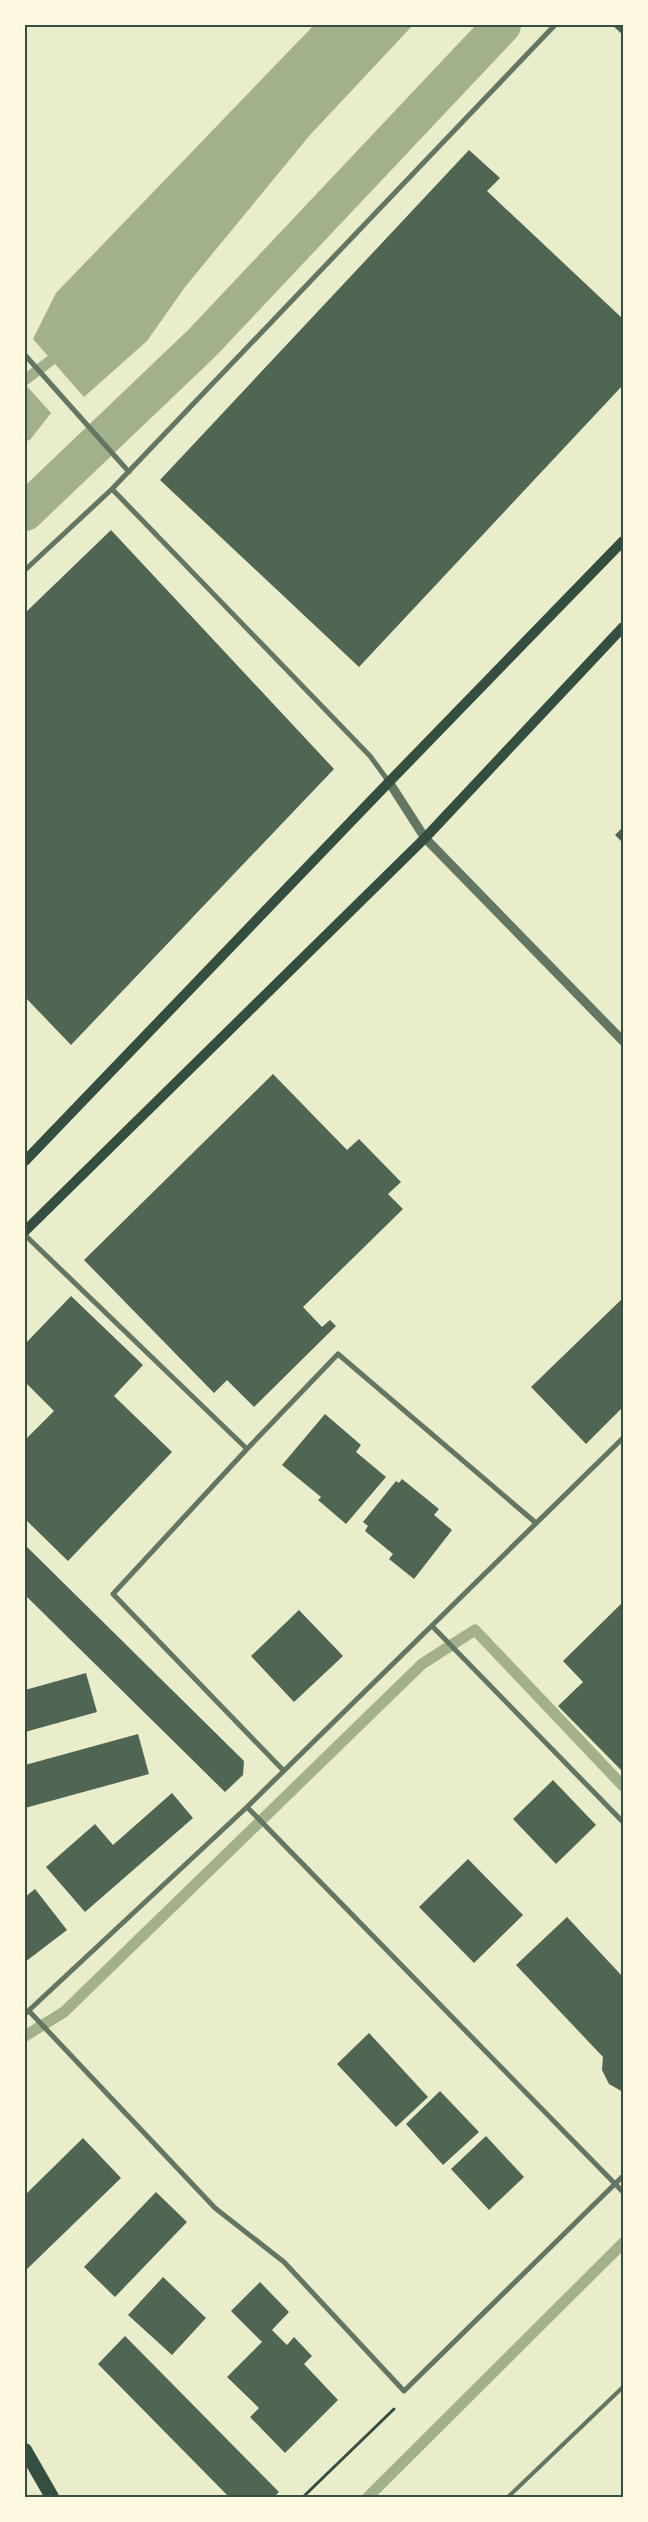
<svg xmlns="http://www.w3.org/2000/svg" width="648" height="2522" viewBox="0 0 648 2522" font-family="'Libre Baskerville',serif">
<rect width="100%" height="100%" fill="#e9edc9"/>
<path fill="#a3b18a" d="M314 25H413L310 135 185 287 147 341 84 397 33 339 56 293Z
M25 384 51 413 30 440 25 441Z"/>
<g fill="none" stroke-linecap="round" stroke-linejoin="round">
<path stroke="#a3b18a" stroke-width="11" d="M25 380 63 351
M25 2036 64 2012 422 1664 475 1630 623 1786
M368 2497 623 2243"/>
<path stroke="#a3b18a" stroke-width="38" d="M25 512 202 343 502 25"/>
</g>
<path fill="#4f6655" d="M612 25H623V35Z
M469 150 500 178 487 191 623 319V385L359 667 160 480Z
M111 530 334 769 71 1045 25 997V613Z
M623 827V843L615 835Z
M273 1074 347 1150 359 1139 401 1182 388 1194 403 1209 303 1307 322 1327 330 1320 336 1326 254 1407 227 1380 214 1393 84 1260Z
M71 1296 143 1365 114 1396 172 1452 68 1561 25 1519V1440L54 1411 25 1382V1344Z
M623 1298V1407L586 1444 531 1387Z
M325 1414 361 1445 356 1452 386 1477 346 1524 318 1500 321 1497 282 1465Z
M402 1479 439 1509 434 1515 452 1530 414 1579 389 1559 393 1554 365 1531 368 1526 363 1522 396 1481 399 1483Z
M25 1545 244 1761 243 1775 225 1792 25 1595Z
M623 1602V1772L558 1706 583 1682 563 1661Z
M299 1610 343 1656 294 1702 251 1656Z
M86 1673 97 1712 25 1732V1690Z
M138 1734 149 1774 25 1808V1765Z
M553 1780 596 1825 556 1864 513 1819Z
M172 1793 193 1818 85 1912 46 1867 95 1824 113 1845Z
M468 1859 523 1915 474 1963 419 1907Z
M35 1889 67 1930 25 1962V1897Z
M567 1917 623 1977V2092L609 2084 602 2070 603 2057 516 1965Z
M369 2033 428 2097 396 2127 337 2064Z
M440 2091 479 2132 443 2165 406 2124Z
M486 2136 524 2177 489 2210 451 2169Z
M83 2138 121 2178 25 2271V2195Z
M156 2192 187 2222 115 2297 84 2267Z
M163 2277 206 2318 172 2355 128 2315Z
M260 2282 289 2312 272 2330 287 2345 294 2337 312 2356 304 2364 338 2400 285 2453 250 2417 259 2408 227 2377 262 2342 231 2311Z
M125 2336 279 2492 274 2497H229L98 2364Z"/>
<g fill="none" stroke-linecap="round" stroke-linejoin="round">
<path stroke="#344e41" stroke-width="3" d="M303 2497 394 2409"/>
<path stroke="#617663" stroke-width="4" d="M508 2497 623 2387"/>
<path stroke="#617663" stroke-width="5" d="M25 355 129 472
M112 489 370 756 389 782
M25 570 112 489 555 25
M25 1235 247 1449 338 1354 536 1523
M247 1449 113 1594 283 1770
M433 1627 623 1822
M247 1807 623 2192
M29 2011 215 2208 284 2262 404 2391 623 2176
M25 2014 247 1807 623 1438"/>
<path stroke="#617663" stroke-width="9" d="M389 782 425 838 623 1041"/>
<path stroke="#344e41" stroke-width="10" d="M25 1161 389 782 623 541
M25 1231 425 838 623 627"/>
<path stroke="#344e41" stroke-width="14" d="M25 2450 52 2497"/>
</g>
<rect width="648" height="2522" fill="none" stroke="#fefae0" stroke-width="52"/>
<rect x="26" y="26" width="596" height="2470" fill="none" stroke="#344e41" stroke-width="2"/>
</svg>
